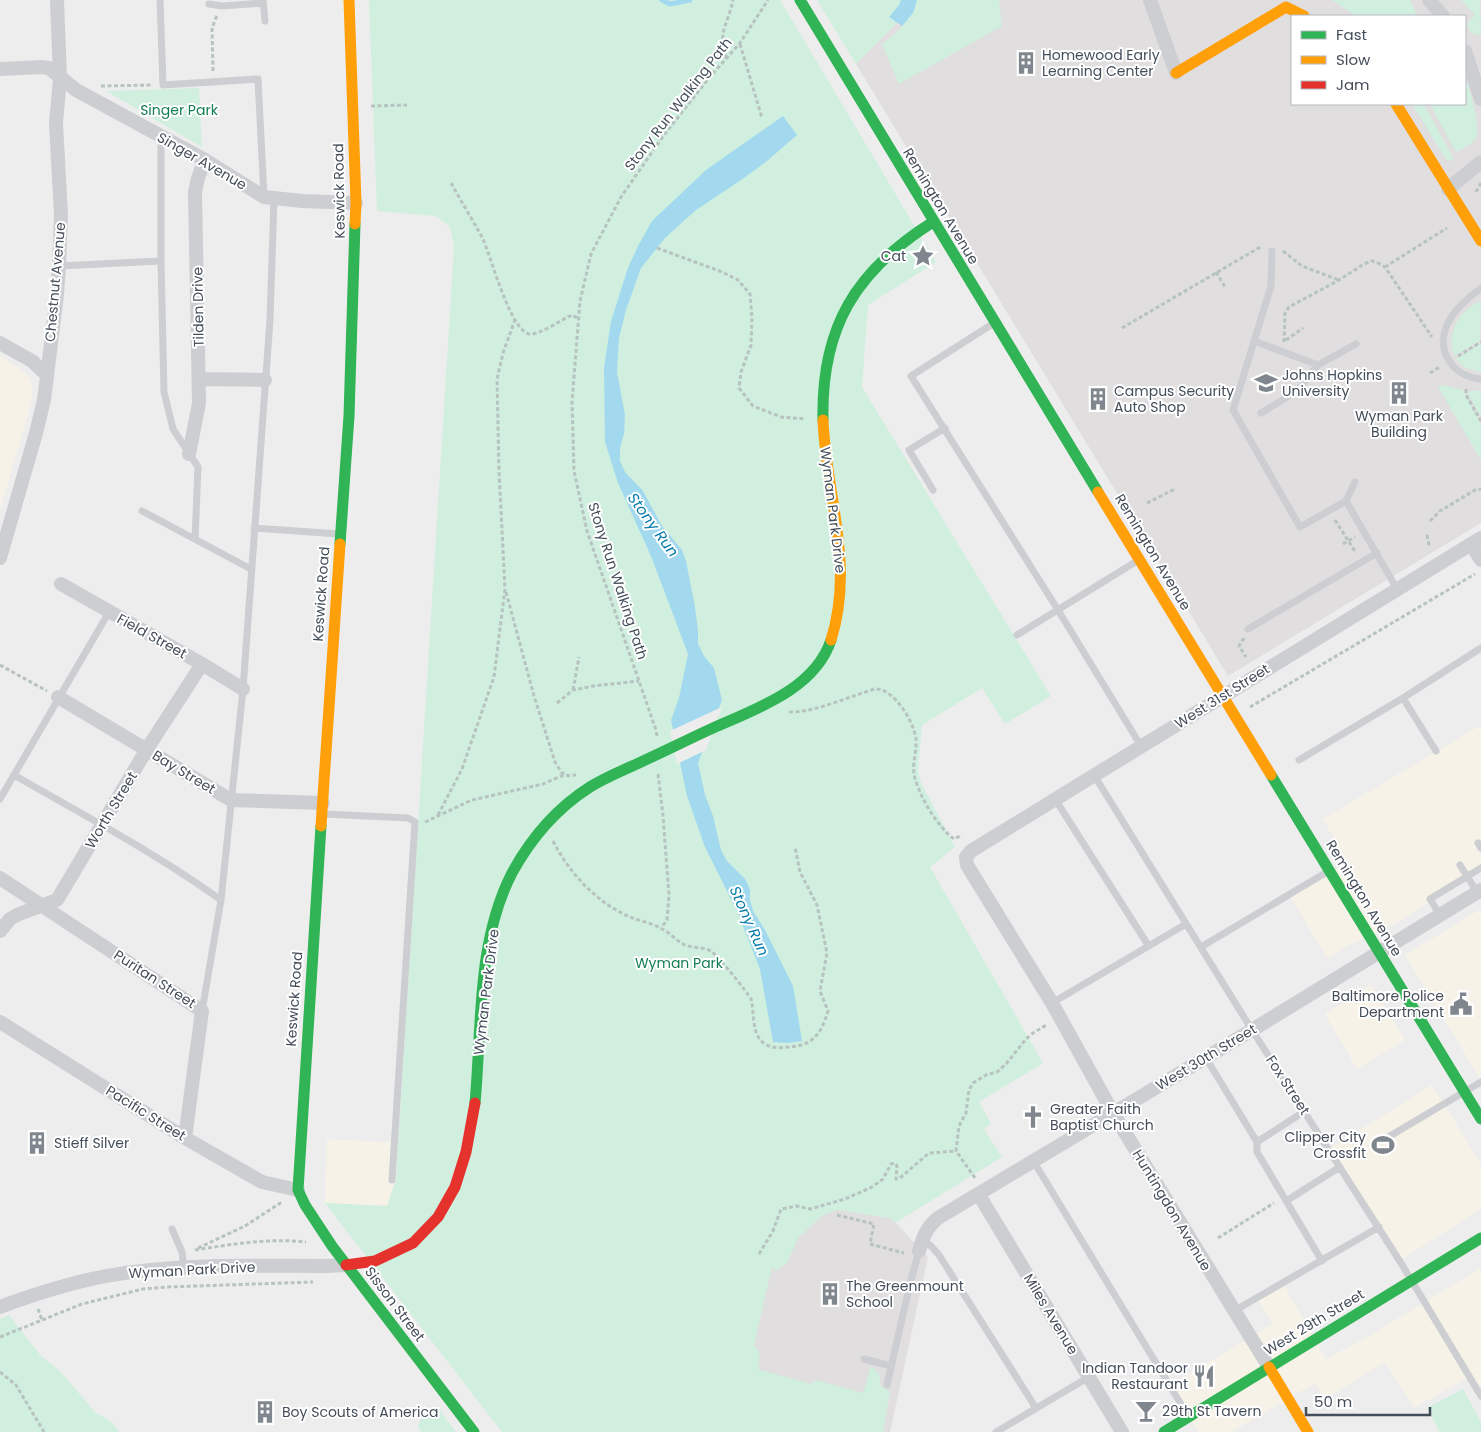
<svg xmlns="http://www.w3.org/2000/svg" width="1481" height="1432" viewBox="0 0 1481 1432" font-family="Poppins,sans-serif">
<rect width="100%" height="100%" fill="#eeeded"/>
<path fill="#f6f2e8" d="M0 356 21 369 29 377 32 385 31 405 0 510Z
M1481 725V871L1391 926 1347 946 1327 958 1290 896 1347 862 1323 819Z
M1481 909V1080L1405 955Z
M1371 985 1405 1040 1357 1069 1325 1014Z
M1432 1085 1481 1164V1209L1399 1261 1331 1148Z
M327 1139 398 1143 396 1179 388 1206 325 1203Z
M1481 1268V1398L1469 1377 1414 1408 1385 1362 1325 1399 1315 1383 1231 1432H1198L1170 1385 1273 1324 1257 1298 1282 1282 1326 1359 1369 1336Z"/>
<path fill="#e0dedf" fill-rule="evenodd" d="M911 0H1481V523L1228 676 856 64 897 23ZM1292 16H1465V104H1292Z
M799 1203 891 1218 928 1257 890 1432H720L784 1220Z"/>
<path fill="#d0efde" d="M369 0H780L936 262 868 305 862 387 1051 696 1005 724 982 688 922 725 918 770 921 783 955 847 930 867 1043 1063 979 1102 991 1123 984 1129 1002 1157 895 1223 891 1218 837 1210 823 1215 798 1238 787 1263 775 1271 772 1266 754 1346 760 1352 758 1369 811 1384 816 1380 863 1393 871 1366 879 1373 881 1387 890 1391 883 1432H502L325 1203 387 1206 396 1179 454 247 450 227 435 216 377 211Z
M817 0H911L897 23 856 64Z
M917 0H999L1002 26 899 84 882 44C898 33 911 18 917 0Z
M1332 0H1410L1416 14 1415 16H1356Z
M1461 0H1480L1481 35 1471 33 1467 24 1475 15Z
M1465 77C1470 90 1481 125 1476 138 1472 144 1462 149 1456 152L1430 104H1465Z
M199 88 202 147 106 91Z
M1412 104H1424L1453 158 1450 161 1446 159Z
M1481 301 1480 341 1454 356C1446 334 1459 310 1481 301Z
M1481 343V372L1466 368 1456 359Z
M1442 385 1463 390 1481 424V460L1438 387Z
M1469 391H1481V417L1468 394Z
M9 1315 41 1356 60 1371 95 1412 113 1423 119 1432H0V1319Z
M1463 1389 1481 1422V1432H1440L1427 1408Z
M434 1409H439L456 1432H421L418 1426 422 1417Z"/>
<path fill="#a2d9ee" d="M901 0H917L913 13 902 26 889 17 899 5Z
M783 116 797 135 767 161 744 178 696 210 665 238 641 268 626 310 619 338 617 372 625 415 624 434 620 448V461L625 472 643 491 662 526 682 550 686 561 695 607 698 631V644L704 656 714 668 722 700 698 763 705 795 713 816 721 850 727 861 745 879 750 889V900L753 911 765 930 793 986 802 1041 788 1043 773 1042 760 969 737 911 705 847 687 796 671 720 679 698 688 654 651 556 618 483 605 442 604 368 611 321 628 268 638 246 652 221 706 170Z"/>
<path fill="#eeeded" d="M722 707 706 750 677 764 670 731Z"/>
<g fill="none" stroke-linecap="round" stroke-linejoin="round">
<path stroke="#a2d9ee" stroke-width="5" d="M662 0 670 4 690 0"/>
<path stroke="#b7c3c1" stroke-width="3" stroke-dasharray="4 2.5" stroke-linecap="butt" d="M740 44 762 118
M726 58C717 32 728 25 733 0
M213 71 212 28 217 15
M101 86 153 85
M371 106 407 105
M451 183C461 201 472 219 482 237 491 255 510 332 530 334 540 335 562 319 572 315L579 319
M1476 192 1481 183
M657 248 722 272 738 280 750 294 752 318 751 345 741 372 739 388 753 406 781 417 805 419
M1283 251 1302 266 1339 280
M1385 267 1447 228
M1216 272 1225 287
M1122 328 1262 246
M1286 340 1303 328
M1284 342 1285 313 1289 307 1339 280 1364 264 1372 261 1378 263 1385 267 1432 337
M1458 356 1481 342
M1430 373 1440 367
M1466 389V395L1481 421
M1147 503 1175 489
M1335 520 1356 553
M1430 521 1440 511 1475 490 1481 489
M1427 535 1429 545
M1343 544 1355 537
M506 592 534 696 555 762 562 773 569 776
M1244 638 1239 646 1246 657
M0 665 47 691
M573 690 579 657
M557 703 573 690 593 686 639 681
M1250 707 1475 574
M789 712C814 713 850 696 875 689 894 688 915 723 916 740 917 753 911 765 915 778 920 798 938 827 954 839L962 835
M657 736 656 730 587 531 574 471 572 402 580 301 591 254 621 197 664 135 709 78 740 43 768 0
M658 774 663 816 669 895 667 920 661 928
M438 815 462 769 494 677 505 589 499 471 497 379 503 353 515 320
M425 822 472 800 543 784 561 776 576 775
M553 841C570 874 596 902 630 917 640 921 652 923 662 929 670 933 676 940 683 944 692 949 705 946 712 952 717 955 749 994 751 999 755 1013 750 1039 769 1046 774 1048 782 1048 788 1047 813 1046 821 1034 828 1011L820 991 827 953 817 905 800 872 795 847
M975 1178 956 1151 959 1126 966 1113 969 1090 973 1083 986 1075 997 1072 1006 1064 1026 1039 1033 1033 1048 1024
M837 1215 874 1224 870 1244 904 1253
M1218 1238 1274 1203
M198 1248 245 1226 282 1202
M195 1250C233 1244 269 1238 306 1242
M759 1254 773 1231 781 1209 797 1206 810 1209 845 1199 872 1187 883 1179 891 1164 895 1163 897 1166 896 1179 900 1178 929 1153 956 1151
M38 1309 42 1320
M0 1337 82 1304 143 1289 167 1287 313 1282
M0 1372 16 1385 44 1432"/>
<path stroke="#ccced1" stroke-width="7" d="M160 0 163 85 258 79 264 196
M263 0 265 21
M209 4 222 6 263 3
M161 137V261L164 392 173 429 198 467 195 539
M1272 251 1271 286 1233 410 1300 527 1346 501 1397 589
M59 266 161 261
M1481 288C1469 297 1456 308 1449 321 1434 348 1451 377 1481 379
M994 323 911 376 1058 610 1141 746
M1254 341 1318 365 1356 344
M1261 413 1297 391 1318 365
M933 490 909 450 945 428
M1346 501 1355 482
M142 511 249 568
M254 528 339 534
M1248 629 1377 553
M1017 635 1137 561
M1403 698 1436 751
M1299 760 1403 698 1481 648
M14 775C83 815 156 853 221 900
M1094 775 1252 1030 1401 1263 1481 1396
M0 799 109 612
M1055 799 1148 945
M324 814 408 818 415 822 392 1180
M1478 843 1481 848
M1460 865 1477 892
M1440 915 1430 899 1481 868
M1201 947 1327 872
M1052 1003 1186 924
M202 1011 221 900 243 689 270 320 274 199
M1206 1058 1257 1142
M1305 1111 1257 1142V1152L1322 1261
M1390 1136 1481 1082
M1034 1162 1187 1414
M1286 1201 1340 1167
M172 1229 182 1252 184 1268
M922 1240 931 1246 939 1255 1036 1408
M1234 1311 1379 1227
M864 1359 891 1366
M887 1385 910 1284 919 1251
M996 1432 1089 1377"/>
<path stroke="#ccced1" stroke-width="14" d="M1150 0 1176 73
M1429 0 1443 16
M1465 51 1481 99
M0 69 41 67 49 68 76 90 205 160 264 197 302 201 356 203
M1448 189 1481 162
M0 343 32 361 46 374
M200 379 265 380
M189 454 199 403 195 192 198 178 205 160
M1471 544 1481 560
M0 558 36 433 44 400 57 295 59 266 61 215 56 123 60 78 57 0
M61 584 202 664 243 689
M58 697 231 800 323 803
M0 878 202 1011 185 1138
M0 931 10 919 19 914 57 900 147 749 202 664
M0 1022 185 1138 262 1182 298 1190
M979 1195 1122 1432
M919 1251C923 1237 926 1228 938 1218L1252 1030 1481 890
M0 1307C35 1294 70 1283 106 1276 178 1263 253 1266 326 1266L346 1265
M1269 1367 1113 1113 1052 1003 967 865 966 857 971 851 1481 538"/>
<path stroke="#30b455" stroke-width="11" d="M800 0 1098 492
M823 420C821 328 855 271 933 222
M340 544 349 416 355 224
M1271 775 1481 1119
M321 826 298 1190 305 1205 332 1246 474 1432
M475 1103C482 1028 476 943 512 873 531 838 557 808 590 787 606 777 624 770 641 762 665 751 689 739 713 728 756 709 815 689 831 640
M1164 1432 1481 1238"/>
<path stroke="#ff9f0a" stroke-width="11" d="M349 0 356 203 355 224
M1176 73 1286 7 1304 16
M1396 104 1481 241
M823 420C826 496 855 564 831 640
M1098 492 1271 775
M321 826 340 544
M1269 1367 1308 1432"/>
<path stroke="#e5322d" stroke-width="11" d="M346 1265 375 1261 413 1243 438 1217 455 1187 466 1152 475 1103"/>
</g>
<defs>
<symbol id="building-bare" viewBox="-9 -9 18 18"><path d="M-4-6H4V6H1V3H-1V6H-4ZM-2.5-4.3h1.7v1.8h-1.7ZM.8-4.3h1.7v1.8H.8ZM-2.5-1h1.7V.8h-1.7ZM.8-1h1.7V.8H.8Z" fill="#80868d" stroke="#fff" stroke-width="2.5" paint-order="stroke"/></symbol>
<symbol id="sight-bare" viewBox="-9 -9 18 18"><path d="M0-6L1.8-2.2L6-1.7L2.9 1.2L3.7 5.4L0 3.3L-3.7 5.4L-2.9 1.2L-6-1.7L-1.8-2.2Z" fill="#80868d" stroke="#fff" stroke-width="2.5" paint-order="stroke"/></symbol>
<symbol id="university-bare" viewBox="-9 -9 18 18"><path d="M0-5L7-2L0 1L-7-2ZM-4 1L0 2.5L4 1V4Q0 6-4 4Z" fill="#80868d" stroke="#fff" stroke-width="2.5" paint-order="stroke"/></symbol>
<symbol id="civic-bare" viewBox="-9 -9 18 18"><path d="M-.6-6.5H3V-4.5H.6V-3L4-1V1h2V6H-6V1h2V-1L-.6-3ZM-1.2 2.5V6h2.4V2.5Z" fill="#80868d" stroke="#fff" stroke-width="2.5" paint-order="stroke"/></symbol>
<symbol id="church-bare" viewBox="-9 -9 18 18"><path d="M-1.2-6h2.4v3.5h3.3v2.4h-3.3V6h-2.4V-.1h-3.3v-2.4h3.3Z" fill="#80868d" stroke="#fff" stroke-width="2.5" paint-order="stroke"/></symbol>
<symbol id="stadium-bare" viewBox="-9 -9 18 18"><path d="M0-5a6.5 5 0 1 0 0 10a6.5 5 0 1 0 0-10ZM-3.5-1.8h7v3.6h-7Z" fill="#80868d" stroke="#fff" stroke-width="2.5" paint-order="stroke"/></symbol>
<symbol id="restaurant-bare" viewBox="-9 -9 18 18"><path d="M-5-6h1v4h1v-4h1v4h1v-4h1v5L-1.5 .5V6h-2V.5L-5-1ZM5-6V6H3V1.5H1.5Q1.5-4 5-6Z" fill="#80868d" stroke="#fff" stroke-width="2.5" paint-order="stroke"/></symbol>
<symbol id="bar-bare" viewBox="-9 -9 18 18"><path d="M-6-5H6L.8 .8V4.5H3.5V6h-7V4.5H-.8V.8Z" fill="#80868d" stroke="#fff" stroke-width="2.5" paint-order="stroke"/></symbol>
</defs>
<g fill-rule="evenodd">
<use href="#building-bare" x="1010" y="47" width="32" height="32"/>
<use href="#sight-bare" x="907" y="240" width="32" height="32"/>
<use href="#university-bare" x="1250" y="367" width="32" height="32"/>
<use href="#building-bare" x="1383" y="377" width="32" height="32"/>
<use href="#building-bare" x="1082" y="383" width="32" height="32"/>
<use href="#civic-bare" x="1445" y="988" width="32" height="32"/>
<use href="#church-bare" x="1017" y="1101" width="32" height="32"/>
<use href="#building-bare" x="21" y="1127" width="32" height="32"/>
<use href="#stadium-bare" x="1367" y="1129" width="32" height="32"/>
<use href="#building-bare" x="814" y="1278" width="32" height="32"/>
<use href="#restaurant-bare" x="1188" y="1360" width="32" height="32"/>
<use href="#bar-bare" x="1130" y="1395" width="32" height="32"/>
<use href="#building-bare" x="249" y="1396" width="32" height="32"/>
</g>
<g text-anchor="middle" stroke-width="4" stroke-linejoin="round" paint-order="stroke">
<g font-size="14" fill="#444e5a" stroke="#fff" text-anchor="start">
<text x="1042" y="60">Homewood Early<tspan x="1042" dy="16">Learning Center</tspan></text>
<text x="906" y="261" text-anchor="end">Cat</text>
<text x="1282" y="380">Johns Hopkins<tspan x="1282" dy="16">University</tspan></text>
<text x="1114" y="396">Campus Security<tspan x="1114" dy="16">Auto Shop</tspan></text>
<text x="1399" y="421" text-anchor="middle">Wyman Park<tspan x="1399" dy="16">Building</tspan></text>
<text x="1444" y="1001" text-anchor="end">Baltimore Police<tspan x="1444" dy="16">Department</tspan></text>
<text x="1050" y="1114">Greater Faith<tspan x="1050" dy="16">Baptist Church</tspan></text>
<text x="1366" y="1142" text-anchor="end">Clipper City<tspan x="1366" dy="16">Crossfit</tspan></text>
<text x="54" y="1148">Stieff Silver</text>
<text x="846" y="1291">The Greenmount<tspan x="846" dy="16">School</tspan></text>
<text x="1188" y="1373" text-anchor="end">Indian Tandoor<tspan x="1188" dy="16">Restaurant</tspan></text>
<text x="1162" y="1416">29th St Tavern</text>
<text x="282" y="1417">Boy Scouts of America</text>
</g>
<g font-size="14" fill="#444e5a" stroke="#fff">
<text transform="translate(678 104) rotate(-52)" y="5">Stony Run Walking Path</text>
<text transform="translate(202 161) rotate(30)" y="5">Singer Avenue</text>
<text transform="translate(339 191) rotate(-91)" y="5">Keswick Road</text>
<text transform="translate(941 206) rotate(59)" y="5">Remington Avenue</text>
<text transform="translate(55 282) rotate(-85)" y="5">Chestnut Avenue</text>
<text transform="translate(198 307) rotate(-91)" y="5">Tilden Drive</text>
<text transform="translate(833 510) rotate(83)" y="5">Wyman Park Drive</text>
<text transform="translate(1153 552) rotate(59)" y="5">Remington Avenue</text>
<text transform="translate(618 581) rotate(72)" y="5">Stony Run Walking Path</text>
<text transform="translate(321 594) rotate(-86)" y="5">Keswick Road</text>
<text transform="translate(152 636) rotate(29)" y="5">Field Street</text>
<text transform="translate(1222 696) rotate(-32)" y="5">West 31st Street</text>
<text transform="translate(184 772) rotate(31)" y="5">Bay Street</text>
<text transform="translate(111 810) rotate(-59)" y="5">Worth Street</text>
<text transform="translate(1364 898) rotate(59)" y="5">Remington Avenue</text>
<text transform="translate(155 979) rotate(33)" y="5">Puritan Street</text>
<text transform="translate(486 992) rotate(-83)" y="5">Wyman Park Drive</text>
<text transform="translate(294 999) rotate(-86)" y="5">Keswick Road</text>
<text transform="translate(1206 1057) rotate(-31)" y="5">West 30th Street</text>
<text transform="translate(1288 1085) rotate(57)" y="5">Fox Street</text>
<text transform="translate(146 1113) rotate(32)" y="5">Pacific Street</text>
<text transform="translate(1172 1210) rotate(59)" y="5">Huntingdon Avenue</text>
<text transform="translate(192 1270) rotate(-3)" y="5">Wyman Park Drive</text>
<text transform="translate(395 1304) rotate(53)" y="5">Sisson Street</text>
<text transform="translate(1051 1314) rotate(59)" y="5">Miles Avenue</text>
<text transform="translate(1314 1322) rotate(-31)" y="5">West 29th Street</text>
</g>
<g font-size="14" fill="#137e50" stroke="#fff">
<text x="179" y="115">Singer Park</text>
<text x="679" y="968">Wyman Park</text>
</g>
<g font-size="15" font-style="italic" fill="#067cab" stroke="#fff">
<text transform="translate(653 525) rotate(54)" y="5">Stony Run</text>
<text transform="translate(749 921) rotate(66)" y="5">Stony Run</text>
</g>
</g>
<rect x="1291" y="15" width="175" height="90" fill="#ffffff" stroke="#b4b8bd"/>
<rect x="1301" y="31" width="25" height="8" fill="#30b455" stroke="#b4b8bd"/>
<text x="1336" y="40" font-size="15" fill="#444e5a">Fast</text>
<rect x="1301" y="56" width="25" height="8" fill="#ff9f0a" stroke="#b4b8bd"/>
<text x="1336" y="65" font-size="15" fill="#444e5a">Slow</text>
<rect x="1301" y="81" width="25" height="8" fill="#e5322d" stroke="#b4b8bd"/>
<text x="1336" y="90" font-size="15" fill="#444e5a">Jam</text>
<path d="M1306 1407v8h124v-8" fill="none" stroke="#444e5a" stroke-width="2.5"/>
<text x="1314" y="1407" font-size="15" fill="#444e5a" stroke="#ffffff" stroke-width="4" paint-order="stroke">50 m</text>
</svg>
